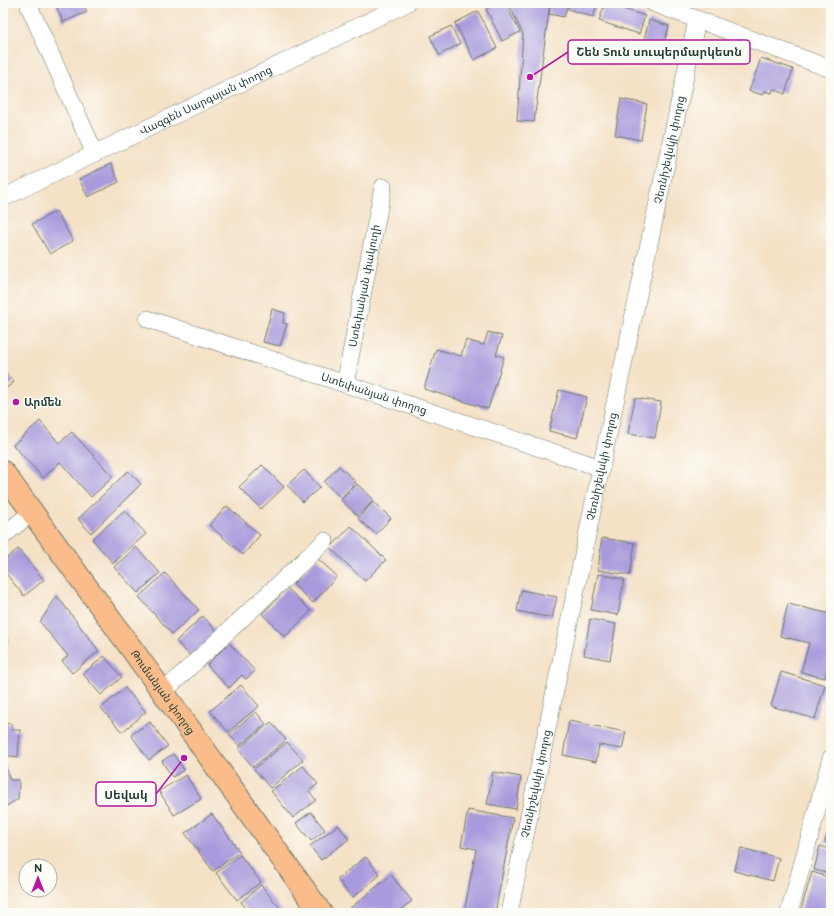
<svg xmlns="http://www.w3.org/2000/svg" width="834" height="916" viewBox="0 0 834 916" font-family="'Balsamiq Sans','Noto Sans Armenian',sans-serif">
<rect width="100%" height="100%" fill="#fdfcf7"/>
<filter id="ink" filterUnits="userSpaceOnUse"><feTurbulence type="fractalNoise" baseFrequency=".025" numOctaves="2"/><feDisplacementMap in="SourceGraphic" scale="8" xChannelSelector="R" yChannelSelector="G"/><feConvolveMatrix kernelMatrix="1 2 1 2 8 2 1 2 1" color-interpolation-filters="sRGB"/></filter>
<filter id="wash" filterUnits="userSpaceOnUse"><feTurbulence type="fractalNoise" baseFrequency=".012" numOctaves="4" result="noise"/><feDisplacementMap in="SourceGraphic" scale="16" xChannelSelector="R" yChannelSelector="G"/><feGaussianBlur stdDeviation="0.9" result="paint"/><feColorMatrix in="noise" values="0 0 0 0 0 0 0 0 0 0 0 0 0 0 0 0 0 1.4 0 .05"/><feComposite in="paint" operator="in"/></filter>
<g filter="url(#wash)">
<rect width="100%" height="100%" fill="#f4e1c6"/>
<g id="blocks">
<path fill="#a89adc" d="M55 3H83L87 12 63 22Z
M498 3H505L520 32 502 41 486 9Z
M508 3H550L534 122 517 121 523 34Z
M551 3H568L564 17 549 14Z
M570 3H598L593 17 568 9Z
M605 3 645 16 639 34 599 21Z
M478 11 497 48 474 60 455 23Z
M649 20 669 26 662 50 643 44Z
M451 26 460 44 439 55 430 36Z
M761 58 793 69 785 94 773 89 772 93 765 91 763 95 749 91Z
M621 99 647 104 641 140 615 135Z
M111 164 119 182 88 197 79 179Z
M56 211 73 241 50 254 32 224Z
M272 309 285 313 283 323 287 324 280 346 263 342Z
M488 332 502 336 496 355 504 357 488 409 424 389 436 349 461 356 466 340 484 345Z
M3 369 14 382 5 389V399L3 400Z
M559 390 587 397 577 438 549 431Z
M635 398 661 402 655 438 628 434Z
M40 421 59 443 72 432 113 477 91 497 60 462 43 478 13 445Z
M262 465 284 487 261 509 239 487Z
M339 466 356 482 341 498 324 482Z
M304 470 320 487 303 502 287 485Z
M128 471 141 484 91 533 78 519Z
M357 484 374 500 358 516 341 500Z
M373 502 391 518 376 534 358 519Z
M227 506 260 535 243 555 209 525Z
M125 510 146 534 113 563 92 539Z
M351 526 386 560 365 581 330 548Z
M602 538 635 543 630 575 598 570Z
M136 547 160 573 138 593 114 567Z
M18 549 44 580 24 596 3 570V561Z
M317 558 337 576 313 603 293 584Z
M165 573 199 610 172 634 139 597Z
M598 574 624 579 618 615 591 610Z
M287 588 311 611 285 637 262 614Z
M521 590 557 597 552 618 517 611Z
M57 596 99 651 72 673 62 661 68 656 40 622Z
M788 604 831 614V653L825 678 801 672 809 643 780 636Z
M203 616 218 633 192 658 176 641Z
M590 619 616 624 610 660 584 655Z
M3 639H8L4 673H3Z
M229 643 255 671 246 679 242 675 229 688 207 665Z
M104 656 122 677 101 695 83 674Z
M781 672 825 685 815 719 771 706Z
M241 685 259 706 228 732 210 711Z
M125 688 146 712 122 732 101 708Z
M256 712 266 724 239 746 229 734Z
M569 721 626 732 622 749 599 745 596 762 563 755Z
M150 722 168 746 149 760 131 735Z
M271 722 286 740 253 767 238 749Z
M3 723 12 724V730H20L18 757 3 755Z
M287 742 303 760 270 788 254 769Z
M173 754 184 770 172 777 162 761Z
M5 765 10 780H19L18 799 3 808V766Z
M303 766 318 784 309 791 316 800 293 818 271 791Z
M493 772 521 777 516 809 487 804Z
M186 775 201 799 174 815 159 791Z
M468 810 513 818 495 913H464L476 849 461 846Z
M311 812 325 830 311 841 296 823Z
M212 814 240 852 213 871 185 833Z
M830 822H831V844L825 842Z
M338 825 349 839 321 860 310 846Z
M820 846 831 849V874L814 870Z
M741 848 779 858 773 881 734 871Z
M240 855 261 882 237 900 216 873Z
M366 857 380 875 352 898 337 879Z
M812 872 831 878V913H800Z
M391 875 412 901 396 913H344Z
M261 885 284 913H250L241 902Z"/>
</g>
</g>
<g filter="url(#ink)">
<use href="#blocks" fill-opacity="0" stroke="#6a7667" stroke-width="1"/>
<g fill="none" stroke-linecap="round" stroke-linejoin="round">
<defs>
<g id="minor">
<path d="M30 3 29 6 95 154"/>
<path d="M653 3 831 69"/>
<path id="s1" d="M3 198 407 3"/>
<path id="s2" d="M148 319 601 468"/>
<path id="s3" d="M345 384 383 187"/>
<path d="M3 536 32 512"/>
<path d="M163 692 325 541"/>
<path id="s4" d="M509 913 601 468 697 20"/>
<path d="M789 913 831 758"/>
</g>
<g id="major">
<path id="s5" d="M3 472 163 692 321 913"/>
</g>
</defs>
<use href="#minor" stroke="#6a7667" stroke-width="18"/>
<use href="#major" stroke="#6a7667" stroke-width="24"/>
<use href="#minor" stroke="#fff" stroke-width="17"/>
<use href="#major" stroke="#f9bc8a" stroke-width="22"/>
</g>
</g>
<circle fill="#b5179e" stroke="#fdfcf7" stroke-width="1.5" cx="16" cy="402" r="4"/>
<g text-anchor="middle" stroke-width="3" stroke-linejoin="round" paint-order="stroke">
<g font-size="11" fill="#1f3d34" stroke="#fdfcf7">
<text dy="4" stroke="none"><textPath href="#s1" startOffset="225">Վազգեն Սարգսյան փողոց</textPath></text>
<text dy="4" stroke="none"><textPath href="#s4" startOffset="780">Չեռնիշեվսկի փողոց</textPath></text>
<text dy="4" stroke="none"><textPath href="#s3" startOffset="100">Ստեփանյան փակուղի</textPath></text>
<text dy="4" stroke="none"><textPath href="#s2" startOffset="238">Ստեփանյան փողոց</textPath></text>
<text dy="4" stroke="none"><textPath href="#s4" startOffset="456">Չեռնիշեվսկի փողոց</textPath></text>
<text dy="4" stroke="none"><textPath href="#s5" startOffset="272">Թումանյան փողոց</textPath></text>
<text dy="4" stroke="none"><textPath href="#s4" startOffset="132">Չեռնիշեվսկի փողոց</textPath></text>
</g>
<g font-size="11" font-weight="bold" fill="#1f3d34" stroke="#fdfcf7" text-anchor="start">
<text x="24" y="406">Արմեն</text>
</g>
</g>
<path fill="none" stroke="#b5179e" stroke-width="1.5" d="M530 77L568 52M184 758L156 794"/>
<g fill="#b5179e" stroke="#fdfcf7" stroke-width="1.5">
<circle cx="530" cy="77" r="4"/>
<circle cx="184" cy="758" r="4"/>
</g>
<g fill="#fdfcf7" stroke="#b5179e" stroke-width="1.5">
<rect x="568" y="40" width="182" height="24" rx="4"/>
<rect x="96" y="782" width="60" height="24" rx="4"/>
</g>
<g font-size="12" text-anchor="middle" font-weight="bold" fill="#1f3d34">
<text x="659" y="56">Շեն Տուն սուպերմարկետն</text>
<text x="126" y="799">Սեվակ</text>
</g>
<rect width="834" height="916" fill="none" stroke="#fdfcf7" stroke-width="16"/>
<g transform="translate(38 878)"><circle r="19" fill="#fdfcf7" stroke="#a4b0a9"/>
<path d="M0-3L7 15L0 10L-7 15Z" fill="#b5179e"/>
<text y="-6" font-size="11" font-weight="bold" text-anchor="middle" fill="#1f3d34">N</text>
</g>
</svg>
